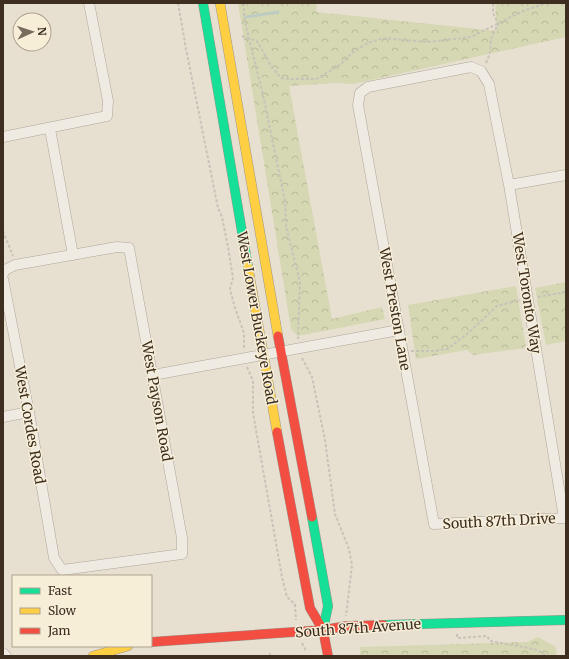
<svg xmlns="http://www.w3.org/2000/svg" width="569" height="659" viewBox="0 0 569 659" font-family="Merriweather,serif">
<defs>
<pattern id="park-crowns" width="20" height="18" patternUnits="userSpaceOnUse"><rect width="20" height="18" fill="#d6d7b3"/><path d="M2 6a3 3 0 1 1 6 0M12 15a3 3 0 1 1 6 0" fill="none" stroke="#b9b99a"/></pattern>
</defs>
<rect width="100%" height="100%" fill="#e7e0d1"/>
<path fill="url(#park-crowns)" d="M238 3H317L316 12 497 31 495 3H566V37L353 84 338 83 289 86 332 319 382 307 385 319 298 336 291 329Z
M566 282V341L546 345 535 288Z
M516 286 526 348 473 355 467 350 416 359 408 305Z
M538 637 556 647 557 656H360V647L527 642Z"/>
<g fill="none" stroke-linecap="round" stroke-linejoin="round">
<path stroke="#bcccc2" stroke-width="3" d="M246 17 278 12"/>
<defs>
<path id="street" d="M471 67 481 71 489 84 509 185 564 518 434 524 358 105 360 93 368 87Z
M50 129 73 255
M3 137 107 116 108 101 89 3
M509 185 566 175
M3 274 5 270 15 265 117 247 129 248 182 538V554L62 570 54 558 29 412 3 279
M153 375 399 330
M3 417 29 412
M3 653 6 656"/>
<path id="fast" d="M203 3 248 267
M312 517 328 606 323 630
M384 625 566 620"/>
<path id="slow" d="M220 3 278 336
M248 267 277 432
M93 656 128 646"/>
<path id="jam" d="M278 336 312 517
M277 432 310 608 323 630 328 656
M151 642 323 630 347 626 384 625"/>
</defs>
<use href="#street" stroke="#ada599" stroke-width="11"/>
<use href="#fast" stroke="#9c958a" stroke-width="10"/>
<use href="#slow" stroke="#9c958a" stroke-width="10"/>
<use href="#jam" stroke="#9c958a" stroke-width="10"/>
<path stroke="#c8c2b9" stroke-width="2" stroke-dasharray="3 2" stroke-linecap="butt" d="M178 3 186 49 218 208 222 217 228 247 233 278 230 289 235 308 244 333V348
M244 3V18L263 95 285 201 286 226 300 282 298 339
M242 36 257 41 271 66 281 78 287 79H316L340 65 354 51 368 43 383 38 428 42 471 37 523 11 546 3
M486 63 490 53 491 39 498 24 493 13V3
M3 231 13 256
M538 297 566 292
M411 351H434L447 349 466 335 497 306 520 300
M302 358 312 377 325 440 335 514 349 549 352 565 346 616
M247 367 253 381V413L282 577 287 597 295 604 296 620
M457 634V638L487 636 490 641 534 649 543 653 545 656
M302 643 306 651
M270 656V653"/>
<use href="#street" stroke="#efebe3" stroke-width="10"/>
<use href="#fast" stroke="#16e098" stroke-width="9"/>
<use href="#slow" stroke="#ffcf43" stroke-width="9"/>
<use href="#jam" stroke="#f24e42" stroke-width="9"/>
</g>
<g text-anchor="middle" stroke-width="3" stroke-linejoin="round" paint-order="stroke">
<g font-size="14" fill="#3d2e20" stroke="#f7eed8">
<text transform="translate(527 293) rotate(81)" y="5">West Toronto Way</text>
<text transform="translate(395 309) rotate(80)" y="5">West Preston Lane</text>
<text transform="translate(257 318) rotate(80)" y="5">West Lower Buckeye Road</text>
<text transform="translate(157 401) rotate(80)" y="5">West Payson Road</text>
<text transform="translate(30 425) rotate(80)" y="5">West Cordes Road</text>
<text transform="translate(499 521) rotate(-3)" y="5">South 87th Drive</text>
<text transform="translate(358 628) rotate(-4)" y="5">South 87th Avenue</text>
</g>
</g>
<rect width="569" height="659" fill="none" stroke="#3d2e20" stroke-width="8"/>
<rect x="12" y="575" width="140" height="72" fill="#f7eed8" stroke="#ada18e"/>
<rect x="20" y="588" width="20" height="6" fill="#16e098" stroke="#ada18e"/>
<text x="48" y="595" font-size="12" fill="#3d2e20">Fast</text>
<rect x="20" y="608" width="20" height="6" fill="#ffcf43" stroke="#ada18e"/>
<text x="48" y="615" font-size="12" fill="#3d2e20">Slow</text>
<rect x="20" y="628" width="20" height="6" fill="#f24e42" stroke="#ada18e"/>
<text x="48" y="635" font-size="12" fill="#3d2e20">Jam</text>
<g transform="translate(32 32) rotate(87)"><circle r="19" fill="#f7eed8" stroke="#ada18e"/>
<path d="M0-3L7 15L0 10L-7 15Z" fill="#786c5e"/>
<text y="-6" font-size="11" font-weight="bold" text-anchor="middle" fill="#3d2e20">N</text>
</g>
</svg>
